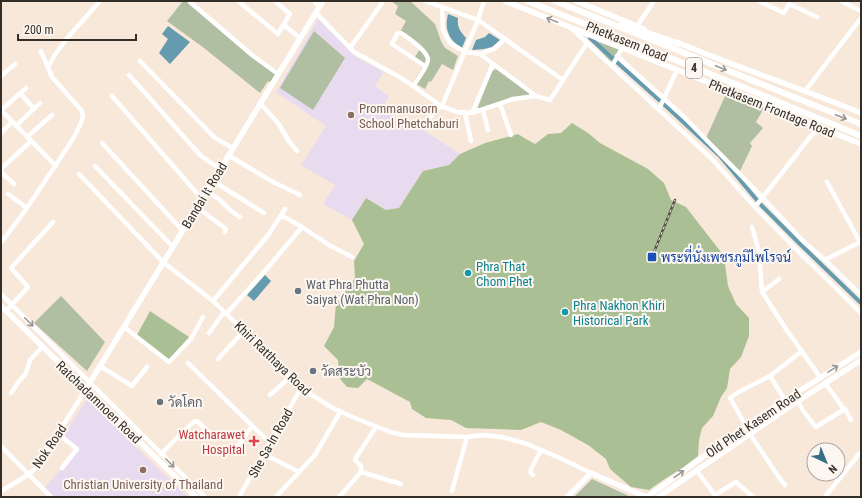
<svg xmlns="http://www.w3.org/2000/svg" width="862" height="498" viewBox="0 0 862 498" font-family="'Roboto Condensed',Sarabun,sans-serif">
<rect width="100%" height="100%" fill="#f7e8d9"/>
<path fill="#e9dbef" d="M318 19 356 57 384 72 375 86 389 96 382 109 402 122 414 124 460 154 449 165 423 171 399 208 387 210 366 198 352 220 323 204 335 185 301 165 326 126 276 92Z
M87 399 140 451 188 497H55L45 487 78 451 62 438Z"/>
<path fill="#b0bea1" d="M183 1H189L188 3 276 74 270 82 268 81 260 93 204 48 167 21Z
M391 1H410L435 24 441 41 445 48 458 56 453 70 442 64 431 82 429 81 425 89 413 82 423 67 413 60 420 49 399 34 406 21 395 14 398 6Z
M314 31 345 58 313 110 280 88Z
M588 38 620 50 612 63Z
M496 69 529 93V95L479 109 478 107 492 71Z
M727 92 764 108 756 122 763 128 750 143 752 146 740 171 706 138Z
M61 296 105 342 87 371 34 323Z
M592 479 631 497H574Z"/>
<path fill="#aac094" d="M572 123 588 133 600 143 648 169 664 183 671 200 686 207 724 256 728 286 736 304 749 318V336L741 357 730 369 727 388 721 397 713 416 702 428 699 440 698 456 681 469 663 480 649 490 631 487 610 469 606 459 588 445 561 430 541 422 521 430 466 428 451 420 426 418 412 409 410 402 367 379 358 388 347 387 340 379 338 360 324 346 334 327 336 304 355 278 354 261 364 244 352 220 366 198 386 210 399 208 423 171 449 165 460 154 485 143 518 134 526 139 535 144 548 134 561 133Z
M150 311 189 337 169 360 137 335Z"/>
<path fill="#649baf" d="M448 14 458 18C457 27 460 31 466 38L462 48C449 40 444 30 448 14Z
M168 26 190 42 170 64 159 53 168 39 162 34Z
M489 33 500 40 492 47 484 49 472 50 476 40 485 37Z
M265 275 271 281 254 301 247 295Z"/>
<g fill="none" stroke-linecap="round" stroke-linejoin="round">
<path stroke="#649baf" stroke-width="4" d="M590 38 668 108 720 156 761 205 798 242 861 303"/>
<path stroke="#fff" stroke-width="4.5" d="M238 1 278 34 290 14 275 1
M314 1 319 7
M425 1 478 20 563 80
M759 1 784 13 789 4 817 17
M841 1 861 11
M190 2 252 55 278 74
M442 7 443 30 450 43 465 52 480 54 494 49 505 39
M316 13 354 52 403 79 441 106 457 112 472 113 513 99 536 96 550 100 587 43
M284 25 300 38
M637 26 654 1
M571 28 711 158 755 207 790 243 861 313
M350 48 382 3
M480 54 536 96
M617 56 684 117 763 198 803 241 825 260 861 295
M140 61 215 138 233 148
M48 66 51 62 54 56 69 36 100 1
M612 66 622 48
M129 75 201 156 220 169
M1 76 15 64
M413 86C417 80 427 68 428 60 428 51 408 38 401 33L397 34 392 44 425 66
M805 91 861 18
M21 94 34 109
M112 96 202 199
M260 103 278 123 288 140 297 151
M500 104 511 135
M442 106 478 20 484 1
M659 109 677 70
M1 110 56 166
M1 110 26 88
M483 110 488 130
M465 113 471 141
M472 113 493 64
M425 122 441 106
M16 126 40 103
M1 133 12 122
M27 137 52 115
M102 143 183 231
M228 155 273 182 300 195
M95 166 173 247
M1 169 31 141
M1 172 14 184
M79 174 163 262 213 301 262 348 301 388 331 407 350 416 390 432 404 435 467 437 483 435 502 437 527 444 560 458 591 473
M213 181 264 213
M827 182 860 242
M207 191 220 200 231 211 240 217
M8 194 27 208
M197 207 226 229 225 232
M755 207 818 127
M281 215 302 227 329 245 352 257
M752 227 759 252 762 292 786 329 820 377
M1 243 27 208 73 139 81 123 83 116 82 111 52 77 41 51
M825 260 860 242 861 243
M762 292 779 279
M1 294 205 497
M213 301 269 234 285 209
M6 311 28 287 11 268 53 222
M226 314 264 272 302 227
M124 327 169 362 191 339 203 317
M209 333 224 312
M218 359 244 331
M188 363 270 443
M100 366 132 386 147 367
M770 376 785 400
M11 393 17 384 26 373 30 360 42 347
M270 395 290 377
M798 401 802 409 814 425 816 427 843 410 841 405 825 383
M843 408 845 409 851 420
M746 426 730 398 737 393 770 376 802 351
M58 434 77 449 62 468
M750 434 778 476 785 485
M1 446 51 497
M237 447 252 426
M161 454 190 425 195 421 198 422 212 435
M264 454 299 472 315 455 340 412
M697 471 715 495 736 482 753 497
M361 472 401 484
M533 475 531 473V469L541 450
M1 491 28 475 37 467 86 389
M452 491 467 437
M239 497 301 388
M276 497 299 472
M339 497 361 472V466L355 460 357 456 376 427
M825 497 859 454"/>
<path stroke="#fff" stroke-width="5.5" d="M505 1 720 87
M576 1 644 29
M676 42C737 67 800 88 861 113
M767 106 861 144
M1 306 196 497
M86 389 323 1
M567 497 591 473 646 497
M647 497 746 426 785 400 861 352
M658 497 798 401 861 360"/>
<path stroke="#fff" stroke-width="6" d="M527 1 733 83 861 136
M555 1 861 124
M622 24 680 44
M716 86 798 114"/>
<defs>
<path id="rail" d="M652 257 675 200"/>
</defs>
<use href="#rail" stroke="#585049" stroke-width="2.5"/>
<use href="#rail" stroke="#fdf7f1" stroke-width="1" stroke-dasharray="3" stroke-linecap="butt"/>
</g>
<defs><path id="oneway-shaft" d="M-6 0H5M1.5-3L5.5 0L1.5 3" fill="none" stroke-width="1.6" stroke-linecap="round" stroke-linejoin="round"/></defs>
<g stroke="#9a9694">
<use href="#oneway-shaft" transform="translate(552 20) rotate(-158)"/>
<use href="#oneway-shaft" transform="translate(721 68) rotate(22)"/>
<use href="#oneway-shaft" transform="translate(841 117) rotate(21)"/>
<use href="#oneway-shaft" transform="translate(29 322) rotate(45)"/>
<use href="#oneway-shaft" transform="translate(833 369) rotate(-32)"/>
<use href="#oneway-shaft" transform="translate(170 463) rotate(45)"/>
<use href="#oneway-shaft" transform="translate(679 474) rotate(-36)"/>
</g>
<g fill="#8d6e63" stroke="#fdf7f1" stroke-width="1.5">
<circle cx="351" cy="115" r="4"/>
<circle cx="143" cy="470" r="4"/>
</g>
<rect fill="#1a4fb4" stroke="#fdf7f1" stroke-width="1.5" x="647" y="252" width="10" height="10" rx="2"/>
<g fill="#0f9aa8" stroke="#fdf7f1" stroke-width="1.5">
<circle cx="468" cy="273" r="4"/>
<circle cx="565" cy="312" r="4"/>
</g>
<g fill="#6b7280" stroke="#fdf7f1" stroke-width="1.5">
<circle cx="298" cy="291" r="4"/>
<circle cx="313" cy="371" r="4"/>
<circle cx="160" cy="402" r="4"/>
</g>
<path fill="#e0444e" stroke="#fdf7f1" stroke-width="1.5" d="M252 435h4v4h4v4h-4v4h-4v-4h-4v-4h4z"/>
<g text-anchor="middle" stroke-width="4" stroke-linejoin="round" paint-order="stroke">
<rect fill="#fdf7f1" stroke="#706a65" stroke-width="1" x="686" y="58" width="16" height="20" rx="3"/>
<g font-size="12" font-weight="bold" fill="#342e29">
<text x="694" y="72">4</text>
</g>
<g font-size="13" fill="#342e29" stroke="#fdf7f1">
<text transform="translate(627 41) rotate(22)" y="5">Phetkasem Road</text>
<text transform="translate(772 108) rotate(22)" y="5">Phetkasem Frontage Road</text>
<text transform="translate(204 195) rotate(-59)" y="5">Bandai It Road</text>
<text transform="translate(273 358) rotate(44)" y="5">Khiri Ratthaya Road</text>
<text transform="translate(99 402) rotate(44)" y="5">Ratchadamnoen Road</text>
<text transform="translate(753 423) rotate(-34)" y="5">Old Phet Kasem Road</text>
<text transform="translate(270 443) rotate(-61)" y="5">She Sa-In Road</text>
<text transform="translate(49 446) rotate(-56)" y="5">Nok Road</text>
</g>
<g font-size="13" fill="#785e54" stroke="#fdf7f1" text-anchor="start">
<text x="359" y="113">Prommanusorn<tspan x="359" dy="15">School Phetchaburi</tspan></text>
<text x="143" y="489" text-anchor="middle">Christian University of Thailand</text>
</g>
<g font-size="13" fill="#164399" stroke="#fdf7f1" text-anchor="start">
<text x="661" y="262">พระที่นั่งเพชรภูมิไพโรจน์</text>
</g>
<g font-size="13" fill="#0d838f" stroke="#fdf7f1" text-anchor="start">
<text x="476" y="271">Phra That<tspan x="476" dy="15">Chom Phet</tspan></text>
<text x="573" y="310">Phra Nakhon Khiri<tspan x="573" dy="15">Historical Park</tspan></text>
</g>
<g font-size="13" fill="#5b616d" stroke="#fdf7f1" text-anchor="start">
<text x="306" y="289">Wat Phra Phutta<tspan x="306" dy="15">Saiyat (Wat Phra Non)</tspan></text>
<text x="321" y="376">วัดสระบัว</text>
<text x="168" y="407">วัดโคก</text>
</g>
<g font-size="13" fill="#be3a42" stroke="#fdf7f1" text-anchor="end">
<text x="245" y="439">Watcharawet<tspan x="245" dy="15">Hospital</tspan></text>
</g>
</g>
<rect width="862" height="498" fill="none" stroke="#342e29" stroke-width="4"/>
<g transform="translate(826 462) rotate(136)"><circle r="19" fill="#fdf7f1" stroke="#ada7a1"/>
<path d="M0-3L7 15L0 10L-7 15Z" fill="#356e87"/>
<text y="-6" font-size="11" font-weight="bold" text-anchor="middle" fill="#342e29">N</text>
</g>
<path d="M18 34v6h118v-6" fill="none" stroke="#342e29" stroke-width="2"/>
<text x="24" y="34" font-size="12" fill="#342e29" stroke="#fdf7f1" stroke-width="3" paint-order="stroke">200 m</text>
</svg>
